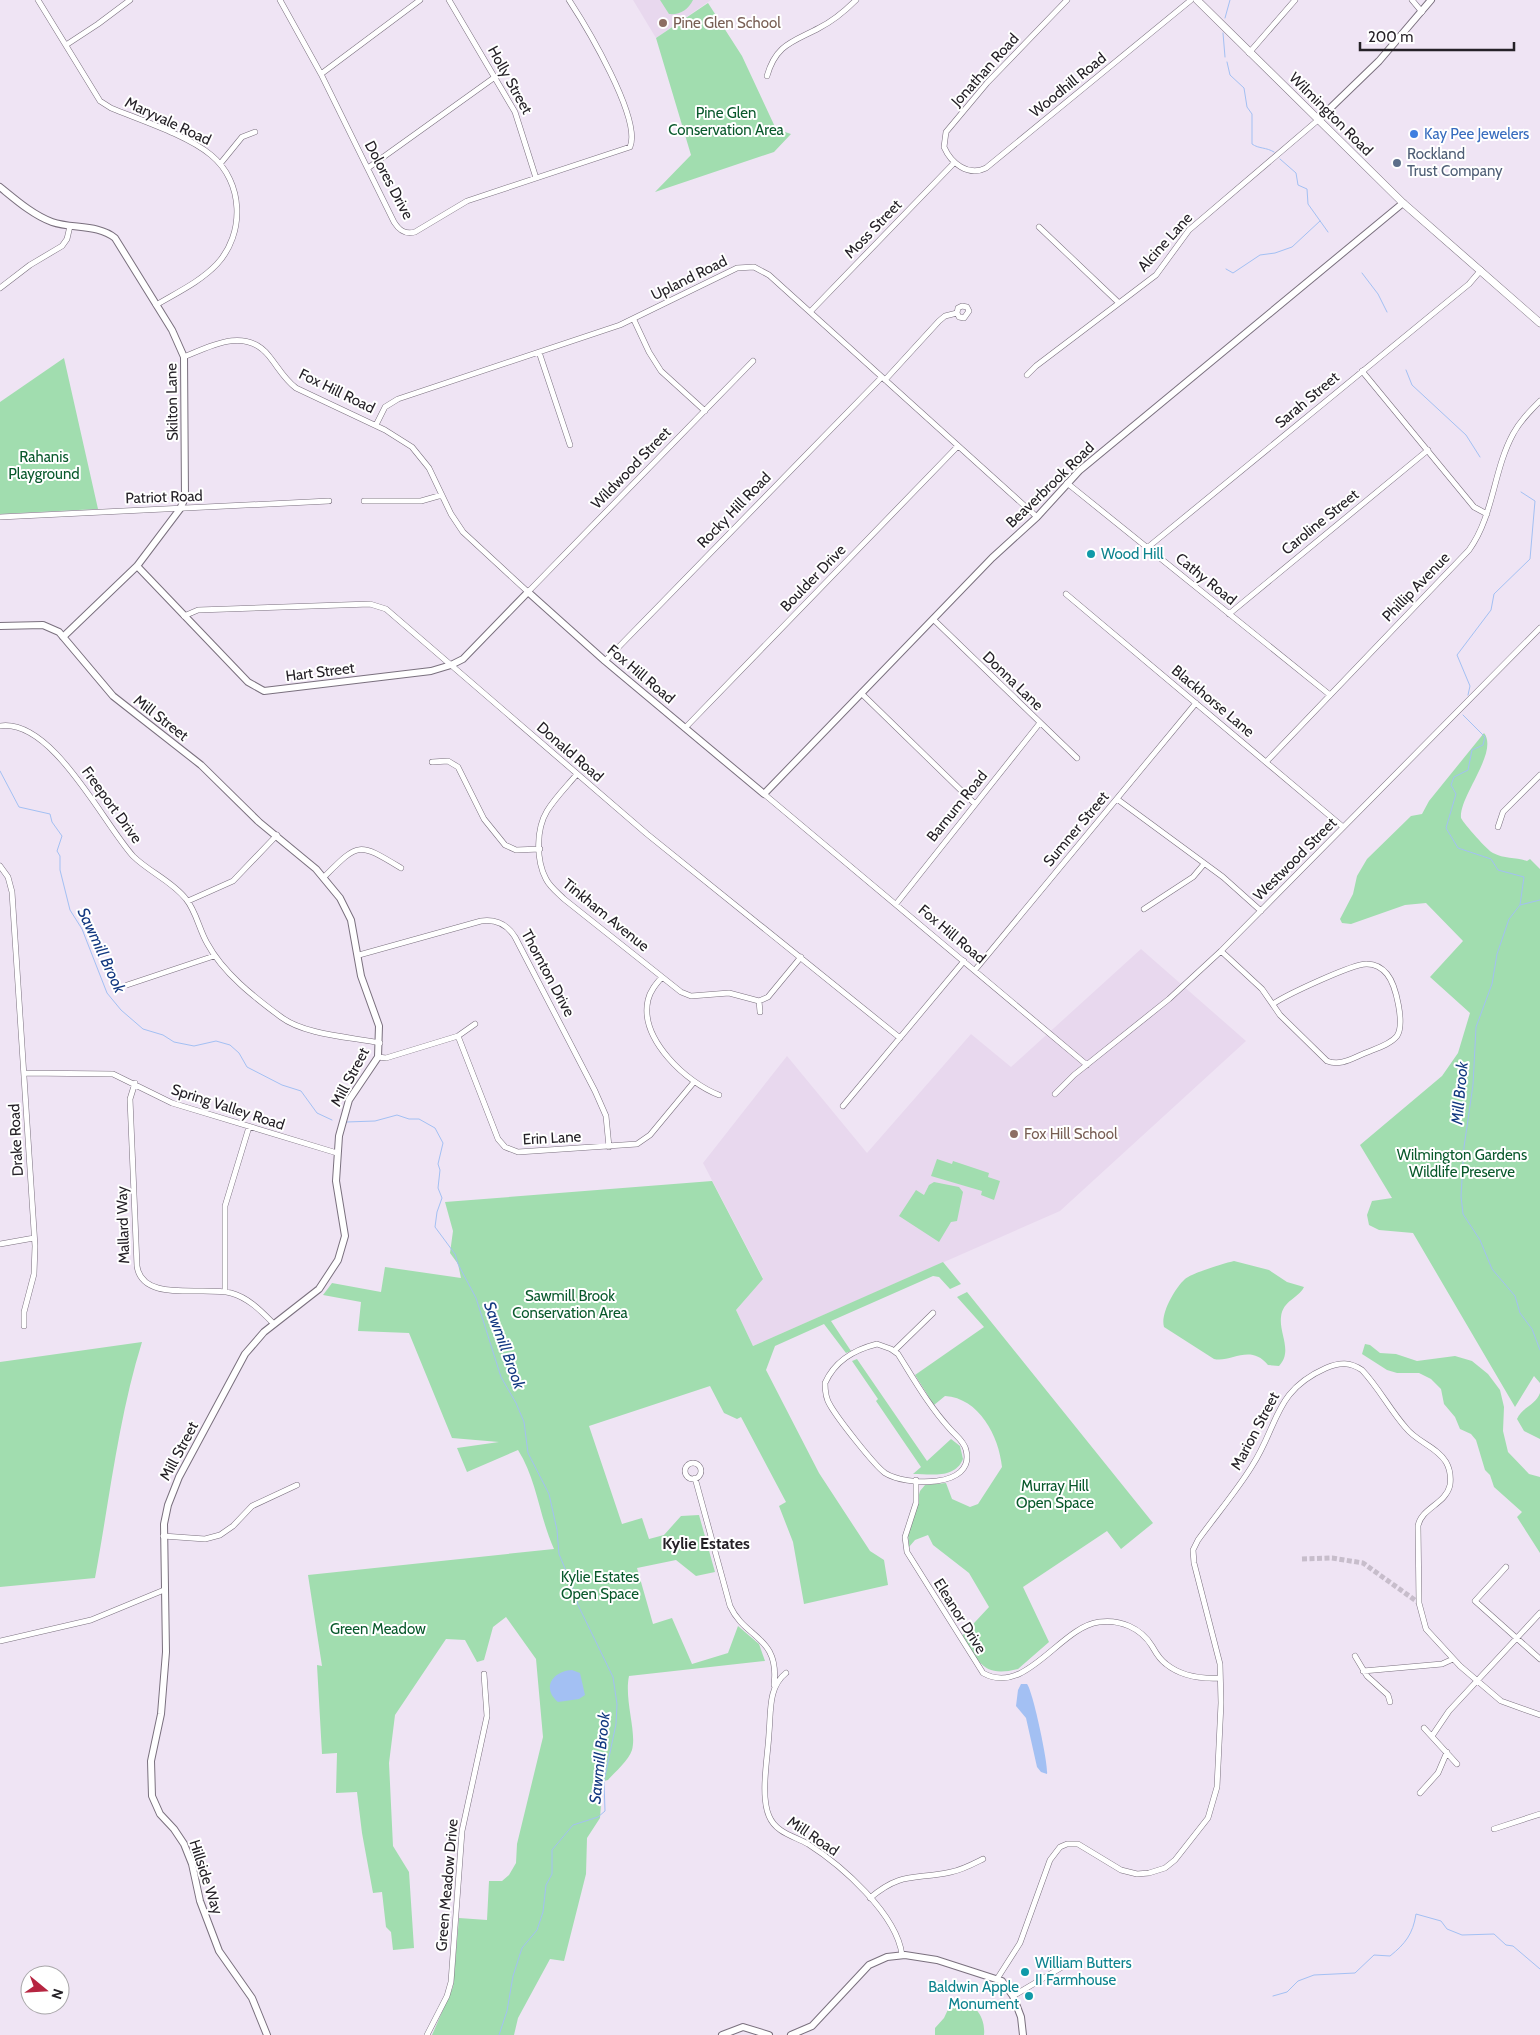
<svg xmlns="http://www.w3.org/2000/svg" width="1540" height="2035" viewBox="0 0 1540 2035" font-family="Cabin,sans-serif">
<rect width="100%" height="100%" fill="#efe4f4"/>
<path fill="#e8d8ee" d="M633 0H711L656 38Z
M1141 949 1246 1041 1060 1211 753 1346 736 1310 763 1278 703 1163 787 1056 867 1153 971 1034 1011 1067Z"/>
<path fill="#a1ddaf" d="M660 0H693C688 10 680 15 669 14Z
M708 3 742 56 776 129 791 134 774 152 655 192 691 155 656 38Z
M64 358 98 509 0 514V402Z
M1484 733C1499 752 1459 796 1461 818 1464 824 1488 851 1493 853 1504 859 1516 857 1527 861L1530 859 1540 869V1383L1534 1376 1515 1407 1413 1233 1379 1230 1369 1225 1367 1215 1372 1201 1392 1198 1360 1145 1442 1076 1458 1053 1470 1013 1430 977 1463 941 1426 903 1405 905 1351 924 1342 923 1340 919 1353 894 1357 876 1367 859 1411 816 1422 814 1429 801Z
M937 1159 952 1164 953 1161 989 1173 988 1177 1000 1181 994 1200 981 1195 982 1191 931 1176Z
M712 1181 763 1279 736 1310 753 1346 943 1262 961 1284 950 1289 939 1277 933 1276 831 1321 851 1351 846 1353 824 1324 775 1346 766 1370 819 1473 870 1551 884 1560 888 1585 804 1604 793 1542 779 1506 786 1502 741 1417 737 1419 724 1413 710 1386 589 1426 622 1524 642 1518 649 1539 664 1535 681 1516 699 1515 715 1572 696 1576 676 1560 637 1568 653 1624 672 1618 692 1664 728 1653 738 1626 759 1644 765 1661 629 1676C624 1700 637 1732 632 1750 629 1760 615 1772 608 1780L604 1781 601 1776 598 1792 601 1805 600 1818 587 1838 586 1874 564 1961 550 1959 518 2018 514 2035H432L453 1987 459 1918 487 1920 489 1881H502L509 1875 516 1863 517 1844 543 1737 536 1659 506 1617 493 1627 484 1660 477 1662 465 1640 446 1639 395 1715 389 1763 393 1846 409 1872 414 1948 393 1950 391 1932 386 1927 382 1892 373 1893 362 1833 357 1792 336 1793 337 1753 322 1754 317 1665 322 1666 308 1575 554 1549C539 1516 537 1480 518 1450L467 1472 457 1448 499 1442 452 1438 409 1333 358 1331 361 1302 323 1295 332 1283 381 1292 385 1267 461 1278 458 1264 450 1253 453 1231 445 1202Z
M934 1182 959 1187 963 1192 957 1221 951 1222 939 1242 899 1216 916 1190 924 1195 929 1185Z
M1234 1261 1269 1270 1287 1282 1304 1287C1298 1299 1283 1300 1281 1317 1279 1334 1293 1351 1279 1366L1268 1365C1250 1343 1231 1363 1214 1359L1164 1327C1160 1314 1175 1288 1185 1279 1192 1273 1225 1263 1234 1261Z
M967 1292 1153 1523 1121 1549 1107 1531 1023 1587 1049 1642 1018 1669C983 1678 979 1662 962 1636L989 1607 969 1573 933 1545 928 1535 915 1540 909 1547 908 1534 920 1491 925 1485 946 1483 952 1499 970 1507 978 1504 1002 1467C999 1436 979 1398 945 1396L934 1405 915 1375 984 1327 957 1297Z
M142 1342C119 1415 109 1502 95 1578L0 1587V1362Z
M1365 1344 1370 1345 1380 1353 1396 1354 1417 1361 1455 1356 1472 1361 1488 1374 1500 1390 1504 1407 1503 1431 1508 1452 1529 1474 1540 1477V1553L1517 1517 1522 1512 1494 1487 1490 1475 1485 1470 1476 1440 1471 1434 1460 1429 1455 1417 1444 1404 1441 1389 1431 1379 1419 1373H1397L1387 1370 1362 1354Z
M857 1359 927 1461 951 1439 960 1446 963 1459C955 1479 931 1474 913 1474L921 1467 876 1401 878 1399 852 1361Z
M1540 1393V1439L1524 1431 1517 1419C1522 1407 1536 1405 1540 1393Z
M952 2001C973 1999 986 2016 984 2035H935V2028L944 2018Z"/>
<path fill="#a3c0f3" d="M572 1670 580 1673 585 1695 579 1699 558 1702C541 1688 553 1671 572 1670Z
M1021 1684H1027C1033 1691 1049 1767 1047 1774L1041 1772 1037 1767 1026 1718 1016 1706 1018 1690Z"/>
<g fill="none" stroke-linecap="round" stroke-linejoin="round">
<path stroke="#a3c0f3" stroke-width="1" d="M1225 18 1230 0
M1223 33 1225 57
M1227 62 1230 75 1244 88 1247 107 1252 114V144C1259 149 1266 147 1274 152
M1280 159 1296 173 1298 185 1307 189 1308 204 1328 232
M1226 269 1233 273 1260 255 1275 253 1292 247 1320 221
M1362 273 1378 294 1387 312
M1406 370 1412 385 1466 435 1480 457
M1468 695 1470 686 1457 655 1491 610 1494 594 1530 559 1535 501 1521 492
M1463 715 1485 737 1483 745 1472 750 1468 770 1454 777 1451 785 1456 794 1446 828 1458 848 1491 859 1498 870 1524 877 1520 905
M0 771 19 807 50 814 52 822 62 836 57 851 60 856V870L70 910 82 929 107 993 121 1010 143 1029 163 1035 174 1042 194 1046 216 1041 230 1045 239 1053 247 1067 282 1085 301 1091 317 1113 332 1120
M1540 900 1520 905 1509 919 1497 954 1492 984 1476 1027 1473 1085 1464 1147 1461 1196 1463 1214 1480 1240 1492 1269 1515 1296 1520 1313 1532 1329 1540 1350
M347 1122 375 1121 397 1115 409 1119H419L435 1128 443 1143 438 1164 440 1170 438 1188 442 1198 437 1212 435 1227 455 1254 458 1264 476 1298 501 1377 516 1403 524 1422 528 1453 549 1494 557 1530 559 1554 566 1571V1577L575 1592 578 1605 613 1677 617 1704 616 1724 604 1781 605 1811 598 1817 573 1825 552 1850V1874L546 1885 543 1912 537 1930 522 1948 513 1976 507 2011 499 2035
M1273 1996 1287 1992 1298 1981 1314 1975 1355 1973 1374 1955 1390 1956C1405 1944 1413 1934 1416 1914L1441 1921 1447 1929 1462 1935 1494 1934 1506 1945 1513 1946 1540 1969"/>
<path stroke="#c7bdcb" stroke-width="5" stroke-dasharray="5 2.5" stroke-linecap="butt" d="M1302 1559 1332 1558 1363 1563 1419 1603"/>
<defs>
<path id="minor" d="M38 0 100 101 111 108C140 120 187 135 211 155 244 182 245 234 217 264 200 282 176 293 156 305
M280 0 321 74 394 222C399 230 405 235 415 232L467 201 630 147C642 119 586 26 569 0
M449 0 515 112 536 178
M1067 0 987 83 946 132 944 147C951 163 968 177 986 168L1191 0
M1412 0 1422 12
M66 45 98 24 130 0
M1249 53 1295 0
M321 74 420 0
M767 76C776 44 793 42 819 28 833 21 845 11 856 0
M220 164 242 137 255 132
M368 168 495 77
M1039 227 1119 303
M0 288 30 265 62 246 67 239 70 226
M810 312 954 163
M634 320 649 352 661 371 705 411
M539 352 570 445
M184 357C212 345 246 327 269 356 278 367 284 379 296 388L385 430 412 447 429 468 451 514 463 532 528 592 753 361
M1362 371 1474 507 1487 514
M1027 375 1036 366 1156 275 1189 230 1318 120
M885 380 939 321 945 316 957 313 959 317 964 318 969 311 967 307 962 306 958 308 957 313
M376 425 385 407 398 399 620 325 737 268 754 267 769 275 1037 517
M1067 483 1330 695
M364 501H421L442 495
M0 517 329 501
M1147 548 1469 284 1481 270
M1066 594 1343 827
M1229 614 1428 450
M184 616 198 610 370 604 386 609 647 834 900 1038
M933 619 1077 758
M605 661 882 377
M861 693 975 804
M0 726C52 718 103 823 133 856 149 872 172 881 186 899 196 911 199 929 207 943 223 973 254 997 281 1017 305 1035 351 1037 380 1043
M685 728 958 446
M432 762 448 761 458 767 484 819 505 845 516 850 540 849
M1266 762 1469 550C1494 515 1493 471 1513 434 1520 421 1530 411 1540 401
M577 774C567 786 555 798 547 811 536 829 536 860 546 879 550 887 558 893 564 899L681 992 691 996 729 993 759 1001
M764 794 1087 1065
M1117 799 1223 877 1261 911
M1498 827 1503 812 1540 775
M0 866 8 877 12 892 35 1246 34 1274 24 1312V1326
M324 877C359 842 358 842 401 868
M188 901 233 881 277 835
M896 904 1039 724
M1144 909 1193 877 1204 864
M1221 951 1262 989 1280 1015 1327 1061C1340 1066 1351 1059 1363 1054 1374 1049 1390 1045 1397 1036 1405 1024 1396 985 1387 974 1382 968 1375 964 1367 964 1354 963 1286 995 1273 1004
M359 955 481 921C496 919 507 924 515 937L595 1091 606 1116 609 1147
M975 970 1196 703
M662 977C656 984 650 991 648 1000 639 1039 687 1083 719 1095
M127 985 214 956
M760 1012 759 1001 768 997 801 957
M458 1036 498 1139 505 1147 518 1152 637 1144 650 1135 694 1082
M378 1057 386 1058 458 1036 475 1024
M25 1073 113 1074 172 1103 337 1153
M135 1083 130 1099 137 1266C142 1303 203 1286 231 1293 249 1298 261 1311 274 1324
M1055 1094 1074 1075 1169 999 1221 951 1540 628
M843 1106 964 961
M0 1244 34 1238
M225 1292V1206L249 1127
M877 1344 891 1349 898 1354C915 1381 929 1406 950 1429 956 1436 964 1441 966 1450 976 1489 905 1486 885 1473 874 1465 838 1419 830 1405 826 1399 825 1391 825 1383 835 1361 853 1350 877 1344Z
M894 1351 933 1313
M685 1471a8 8 0 1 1 16 0a8 8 0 1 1-16 0Z
M695 1478 730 1606C745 1639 780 1636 774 1685
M916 1480V1503L905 1537 907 1552 983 1673C1026 1697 1060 1627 1099 1622 1120 1619 1141 1628 1152 1646 1156 1653 1159 1659 1166 1664 1182 1677 1201 1679 1220 1678
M163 1536 205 1539 220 1535 233 1526 252 1506 297 1485
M1506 1567 1475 1601 1540 1659
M0 1641 91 1620 164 1590
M1355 1656 1367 1676 1388 1695 1390 1702
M1363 1671 1442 1664 1453 1659
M786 1673C768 1687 771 1712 769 1733 768 1756 760 1795 769 1816 776 1833 794 1836 808 1844 841 1865 897 1914 902 1955
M1424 1728 1457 1764
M1432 1736 1449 1711 1540 1613
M1420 1793 1438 1773 1447 1752
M1494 1829 1540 1814
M870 1898C902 1871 915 1880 951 1872 962 1870 973 1864 983 1859
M997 1979 1020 1943 1050 1860 1060 1847 1067 1844H1078L1121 1870 1137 1874 1149 1873 1165 1868 1175 1860 1208 1818 1217 1787 1221 1703 1220 1664 1194 1563 1193 1550 1198 1540C1216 1515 1236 1492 1252 1466 1279 1424 1274 1391 1326 1368 1340 1362 1350 1362 1362 1370 1379 1388 1390 1410 1406 1428 1417 1442 1437 1447 1446 1462 1450 1469 1451 1477 1450 1485 1446 1504 1421 1508 1418 1526L1419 1603 1426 1629 1460 1666 1501 1701 1540 1715
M1013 1996 1069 1963
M427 2035 447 1996 451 1982 462 1831 487 1716 484 1674"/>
<path id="tertiary" d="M1318 120 1379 61 1431 0
M0 187C16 200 33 215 52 222 72 229 98 224 115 238L172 330 184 357 185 498 180 509 137 566 63 637
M137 566 248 682 264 691 431 671 451 665 463 659 528 592 605 661 764 794 992 558 1037 517 1079 471 1403 203
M0 626 43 625 59 632 113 696 201 765 259 822 316 869 340 898 351 920 361 976 379 1026 378 1057 349 1100 339 1136 336 1181 345 1236 338 1260 319 1289 264 1332 245 1354 179 1477 168 1505 164 1524 166 1652 161 1714 151 1761 152 1796 160 1814 174 1829 184 1844 192 1864 200 1901 219 1951 252 1998 267 2035
M722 2035 743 2027 769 2035
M791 2035 812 2026 869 1965 887 1957 905 1955 937 1960 1002 1981 1013 1996 1021 2017 1023 2035"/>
<path id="secondary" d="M1197 0 1403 203 1540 323"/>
</defs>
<use href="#minor" stroke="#7a707e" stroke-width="6"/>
<use href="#tertiary" stroke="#7a707e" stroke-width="8"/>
<use href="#secondary" stroke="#7a707e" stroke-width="8"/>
<use href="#minor" stroke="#fff" stroke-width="5"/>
<use href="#tertiary" stroke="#fff" stroke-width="6"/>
<use href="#secondary" stroke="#fff" stroke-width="7"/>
</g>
<g fill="#8d6e63" stroke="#fff" stroke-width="2">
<circle cx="663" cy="23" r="5"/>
<circle cx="1014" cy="1134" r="5"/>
</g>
<circle fill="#3f7fe0" stroke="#fff" stroke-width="2" cx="1414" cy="134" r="5"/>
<circle fill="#5c6f8a" stroke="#fff" stroke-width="2" cx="1397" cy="163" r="5"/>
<g fill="#0f9aa8" stroke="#fff" stroke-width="2">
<circle cx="1091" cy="554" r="5"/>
<circle cx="1025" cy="1972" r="5"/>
<circle cx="1029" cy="1996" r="5"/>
</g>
<g text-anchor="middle" stroke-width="4" stroke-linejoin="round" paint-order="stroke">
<g font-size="15" fill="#785e54" stroke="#fff" text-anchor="start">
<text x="673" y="28">Pine Glen School</text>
<text x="1024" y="1139">Fox Hill School</text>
</g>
<g font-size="15" fill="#252127" stroke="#fff">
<text transform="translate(985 70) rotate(-48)" y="5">Jonathan Road</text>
<text transform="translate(510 80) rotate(61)" y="5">Holly Street</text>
<text transform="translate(1068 85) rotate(-39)" y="5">Woodhill Road</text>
<text transform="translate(1331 114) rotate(45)" y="5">Wilmington Road</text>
<text transform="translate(168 121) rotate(25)" y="5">Maryvale Road</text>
<text transform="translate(389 180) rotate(62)" y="5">Dolores Drive</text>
<text transform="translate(873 229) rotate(-46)" y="5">Moss Street</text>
<text transform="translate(1165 242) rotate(-48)" y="5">Alcine Lane</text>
<text transform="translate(689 278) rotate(-26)" y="5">Upland Road</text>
<text transform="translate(337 391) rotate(26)" y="5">Fox Hill Road</text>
<text transform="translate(1307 400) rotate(-40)" y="5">Sarah Street</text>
<text transform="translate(172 402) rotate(-91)" y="5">Skilton Lane</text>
<text transform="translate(631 468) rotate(-46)" y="5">Wildwood Street</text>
<text transform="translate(1050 485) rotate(-44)" y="5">Beaverbrook Road</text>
<text transform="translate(164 497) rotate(-2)" y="5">Patriot Road</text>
<text transform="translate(734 510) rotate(-46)" y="5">Rocky Hill Road</text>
<text transform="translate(1320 522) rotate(-39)" y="5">Caroline Street</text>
<text transform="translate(813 578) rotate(-46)" y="5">Boulder Drive</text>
<text transform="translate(1206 579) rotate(39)" y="5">Cathy Road</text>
<text transform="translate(1416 587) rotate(-46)" y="5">Phillip Avenue</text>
<text transform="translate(320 672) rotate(-7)" y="5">Hart Street</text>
<text transform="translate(641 674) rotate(40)" y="5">Fox Hill Road</text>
<text transform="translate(1013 681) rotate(44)" y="5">Donna Lane</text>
<text transform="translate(1213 701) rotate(40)" y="5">Blackhorse Lane</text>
<text transform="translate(161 718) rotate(38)" y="5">Mill Street</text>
<text transform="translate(570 752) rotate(41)" y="5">Donald Road</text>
<text transform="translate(112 805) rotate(54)" y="5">Freeport Drive</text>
<text transform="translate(957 806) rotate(-51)" y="5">Barnum Road</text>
<text transform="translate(1076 829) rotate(-50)" y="5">Sumner Street</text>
<text transform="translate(1295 859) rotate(-45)" y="5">Westwood Street</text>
<text transform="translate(606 915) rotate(39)" y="5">Tinkham Avenue</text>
<text transform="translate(952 934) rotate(40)" y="5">Fox Hill Road</text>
<text transform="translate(548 973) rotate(62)" y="5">Thornton Drive</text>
<text transform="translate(350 1077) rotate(-62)" y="5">Mill Street</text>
<text transform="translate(228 1107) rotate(18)" y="5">Spring Valley Road</text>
<text transform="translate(552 1138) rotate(-3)" y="5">Erin Lane</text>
<text transform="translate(16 1140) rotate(-93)" y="5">Drake Road</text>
<text transform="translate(123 1225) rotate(-92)" y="5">Mallard Way</text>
<text transform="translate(1255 1431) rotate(-62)" y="5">Marion Street</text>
<text transform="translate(179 1451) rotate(-62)" y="5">Mill Street</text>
<text transform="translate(960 1616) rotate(58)" y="5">Eleanor Drive</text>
<text transform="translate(813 1836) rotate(34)" y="5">Mill Road</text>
<text transform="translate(206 1877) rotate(72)" y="5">Hillside Way</text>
<text transform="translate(447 1885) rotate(-85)" y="5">Green Meadow Drive</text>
</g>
<g font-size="15" fill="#09592c" stroke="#fff">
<text x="726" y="118">Pine Glen<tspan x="726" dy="17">Conservation Area</tspan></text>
<text x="44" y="462">Rahanis<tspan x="44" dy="17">Playground</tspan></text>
<text x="1462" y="1160">Wilmington Gardens<tspan x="1462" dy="17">Wildlife Preserve</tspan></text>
<text x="570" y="1301">Sawmill Brook<tspan x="570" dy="17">Conservation Area</tspan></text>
<text x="1055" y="1491">Murray Hill<tspan x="1055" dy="17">Open Space</tspan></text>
<text x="600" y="1582">Kylie Estates<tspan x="600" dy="17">Open Space</tspan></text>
<text x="378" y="1634">Green Meadow</text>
</g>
<g font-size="15" fill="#366cbe" stroke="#fff" text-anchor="start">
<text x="1424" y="139">Kay Pee Jewelers</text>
</g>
<g font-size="15" fill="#4e5e75" stroke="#fff" text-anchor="start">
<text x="1407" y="159">Rockland<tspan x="1407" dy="17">Trust Company</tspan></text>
</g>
<g font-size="15" fill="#0d838f" stroke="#fff" text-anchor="start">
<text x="1101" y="559">Wood Hill</text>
<text x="1035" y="1968">William Butters<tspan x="1035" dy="17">II Farmhouse</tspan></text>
<text x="1019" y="1992" text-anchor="end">Baldwin Apple<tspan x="1019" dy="17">Monument</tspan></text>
</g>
<g font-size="16" font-style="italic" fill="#123880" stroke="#fff">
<text transform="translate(102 950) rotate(65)" y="6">Sawmill Brook</text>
<text transform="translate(1459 1093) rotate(-85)" y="6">Mill Brook</text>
<text transform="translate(505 1345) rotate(70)" y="6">Sawmill Brook</text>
<text transform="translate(599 1758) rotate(-84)" y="6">Sawmill Brook</text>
</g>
<g font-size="16" font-weight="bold" fill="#252127" stroke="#fff">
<text x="706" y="1549">Kylie Estates</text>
</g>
</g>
<g transform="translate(45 1990) rotate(108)"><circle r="24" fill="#ffffff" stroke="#a8a6a9"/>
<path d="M0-4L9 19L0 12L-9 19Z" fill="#b62541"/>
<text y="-8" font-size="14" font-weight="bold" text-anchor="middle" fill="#252127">N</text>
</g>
<path d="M1360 42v8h154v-8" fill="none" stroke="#252127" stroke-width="2.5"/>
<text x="1368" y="42" font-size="15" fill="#252127" stroke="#ffffff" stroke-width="4" paint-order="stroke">200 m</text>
</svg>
